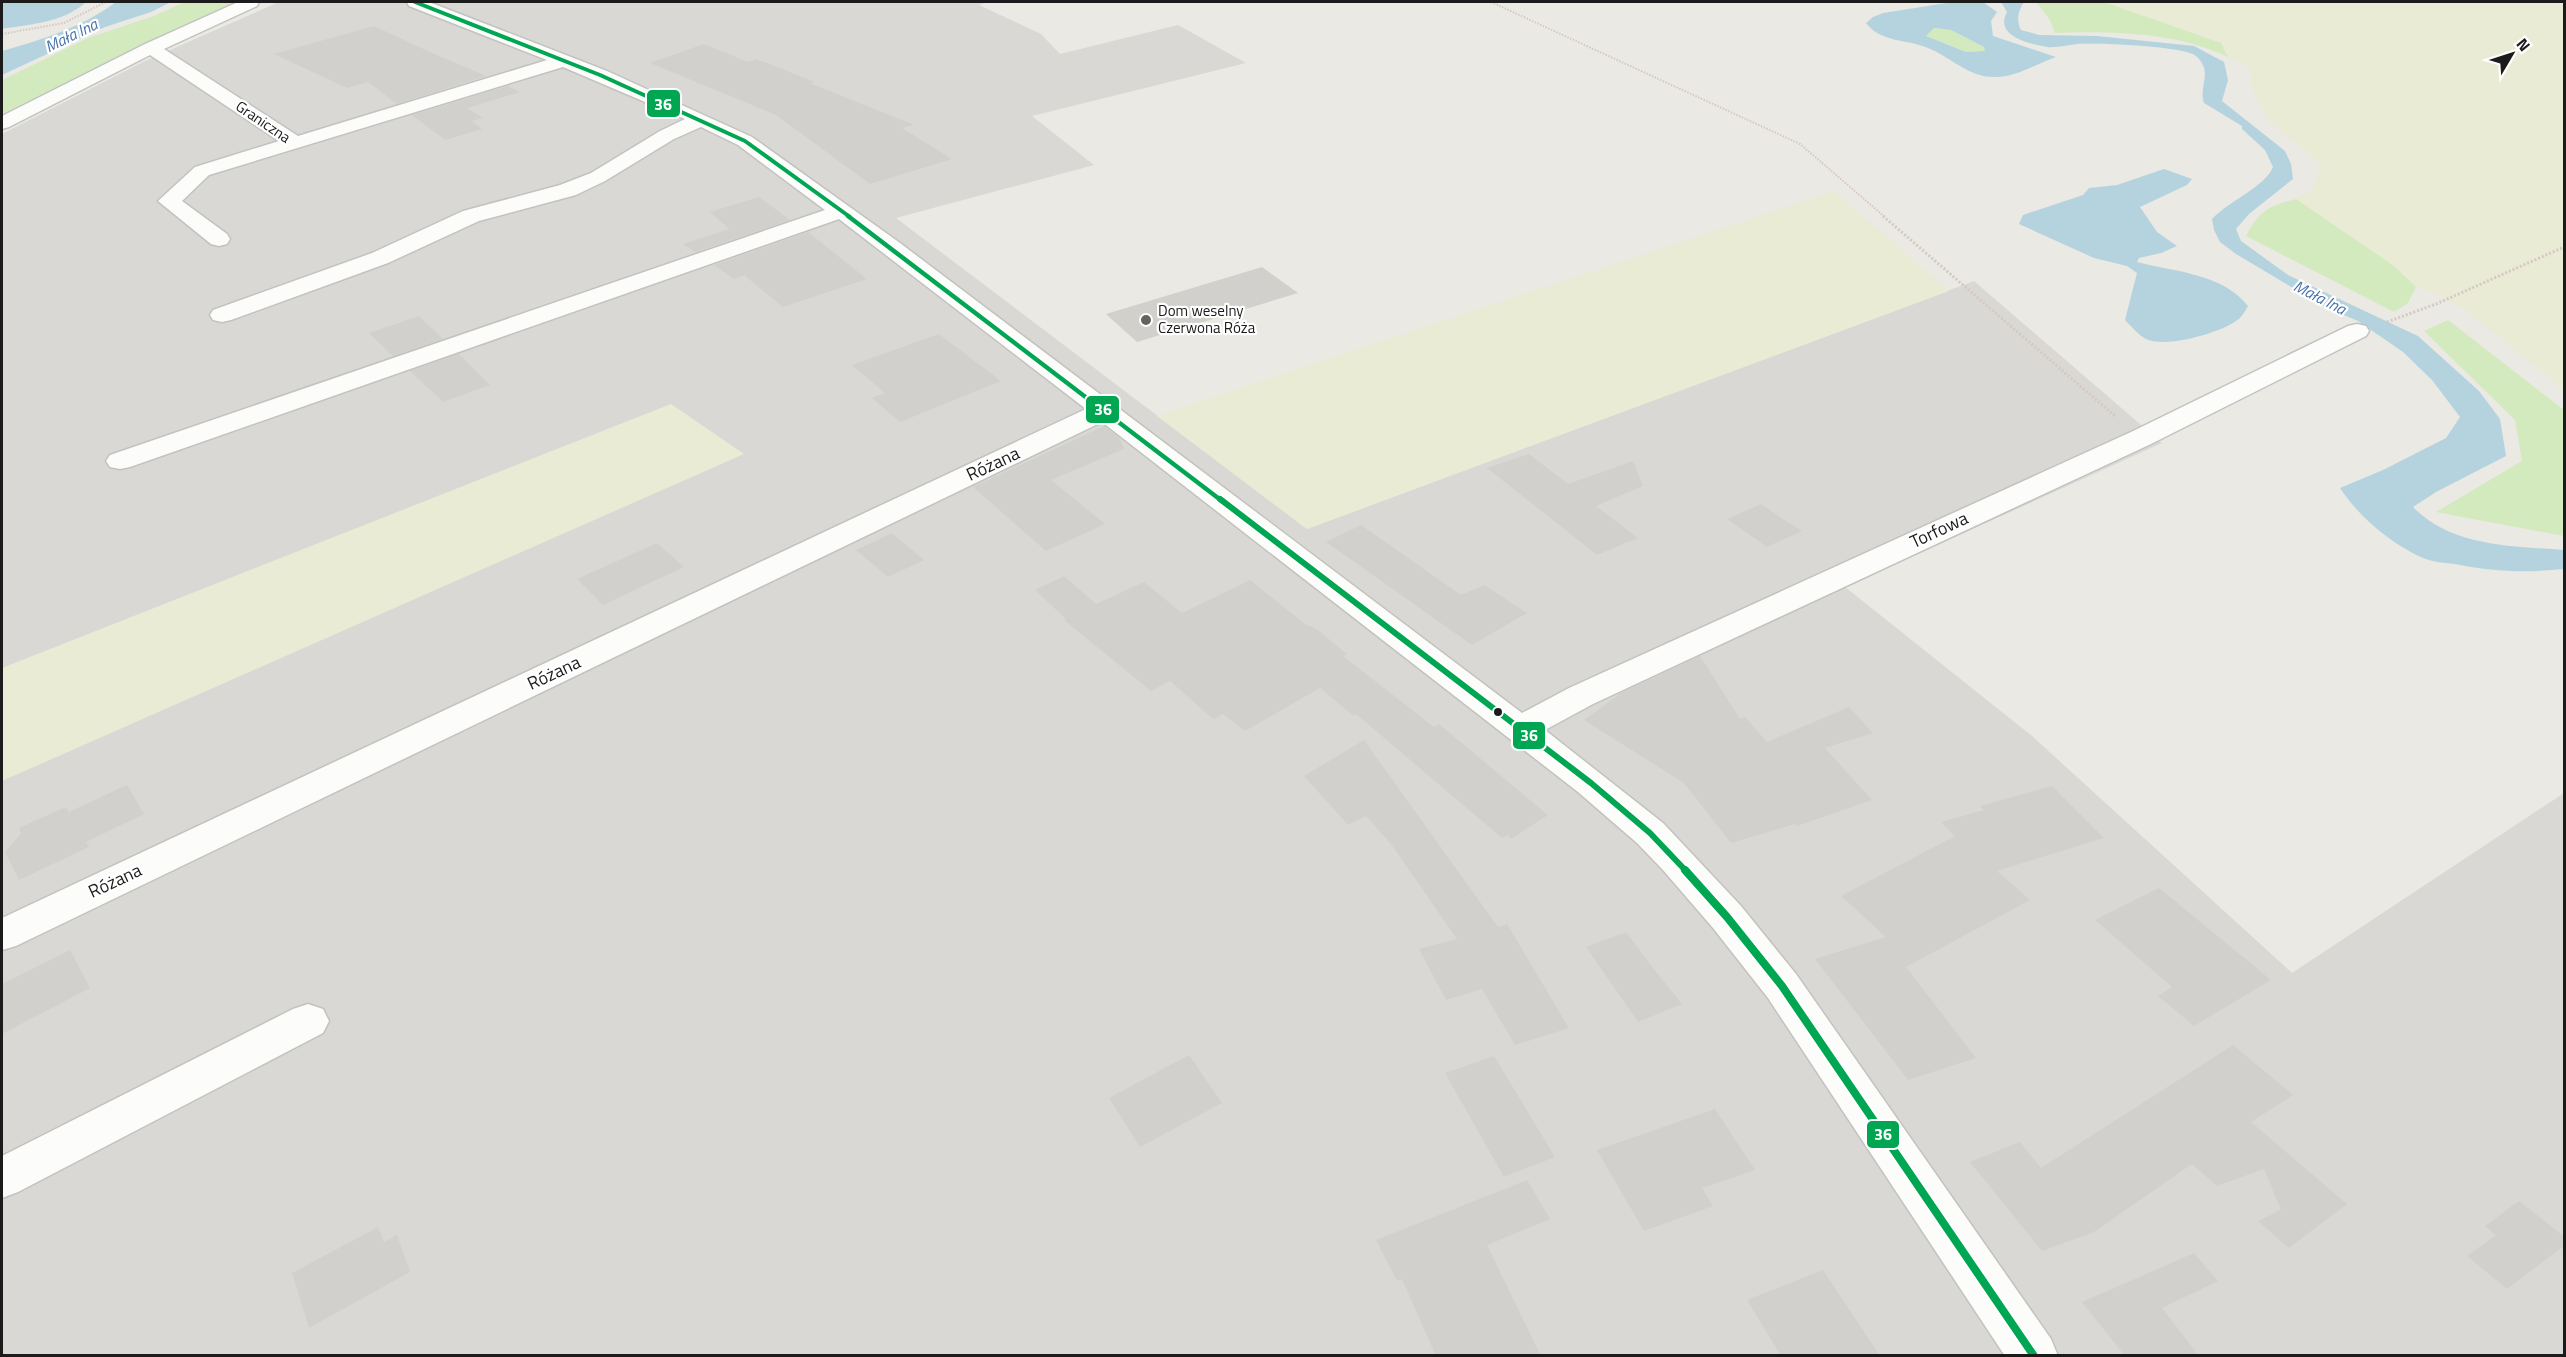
<svg xmlns="http://www.w3.org/2000/svg" width="2566" height="1357" viewBox="0 0 2566 1357" font-family="'Titillium Web',sans-serif">
<rect width="100%" height="100%" fill="#eae9e3"/>
<path fill="#d9d8d5" d="M279 2H987L979 5 1041 34 1060 54 1178 25 1246 63 1032 116 1094 165 896 218 1307 529 1974 281 2162 443 1845 587 2032 736 2292 973 2564 793V1355L2 1356V134L145 61Z"/>
<path fill="#e9ebd5" d="M2104 2H2564V390L2466 310 2436 294 2416 287 2394 266 2296 199 2311 191 2322 166 2268 119 2253 90 2250 67 2228 57 2221 43Z
M1834 191 1949 291 1307 529 1157 416Z
M671 404 744 454 2 781V668Z"/>
<path fill="#d3eabf" d="M185 2H242L137 48 2 114V80L88 38 154 16Z
M2036 2H2104L2221 43 2228 57C2175 32 2112 31 2055 33L2050 20Z
M1934 28 1951 30 1984 47 1985 51 1966 52 1925 36Z
M2296 199 2394 266 2416 287 2408 303 2394 312 2246 236C2259 210 2269 206 2296 199Z
M2448 320 2564 410V536L2436 512 2522 461 2515 420 2424 331Z"/>
<path fill="#b5d3df" fill-rule="evenodd" d="M2 2H86C63 23 31 24 2 29Z
M116 2H171L151 12 105 27 2 75V51C41 40 83 27 116 2Z
M1953 2H1983L1997 12 1991 21 1993 36 2056 57C2036 64 2016 77 1995 77 1969 78 1951 57 1928 48 1907 39 1881 43 1866 23L1873 17 1883 13ZM1934 28 1951 30 1984 47 1985 51 1966 52 1926 36Z
M2001 2H2024C2018 11 2016 20 2021 30L2039 35 2097 36 2194 46 2224 62 2228 80 2222 101 2285 151 2291 164 2293 179 2249 214 2236 229 2241 241 2288 275 2418 336 2479 391 2500 419 2506 456 2436 492 2413 507C2452 547 2512 546 2564 550V569C2525 573 2494 572 2455 564 2445 563 2433 562 2423 558 2390 543 2360 518 2340 488L2383 470 2446 438 2460 417 2432 380 2403 352 2358 321 2325 307 2236 254 2220 242 2214 230 2212 219C2230 200 2265 187 2273 167L2265 150 2242 129V126L2204 103C2198 86 2214 72 2196 56 2185 46 2097 43 2078 44 2068 45 2056 48 2047 47 2029 44 1994 36 2007 12Z
M2164 169 2192 179 2187 185 2140 207 2157 232 2177 246 2161 253 2139 258 2137 262C2175 272 2222 273 2248 306 2246 309 2243 315 2240 318 2225 332 2165 349 2146 339 2138 335 2131 326 2125 320L2137 273 2127 266 2094 258 2019 224 2023 215 2083 195 2089 188 2117 185Z"/>
<path fill="#d2d0cc" d="M374 26 430 52 486 76 397 104 368 82 347 88 274 54Z
M704 44 748 62 756 59 815 82 810 83 914 125 902 128 952 159 870 184 776 115 650 63Z
M508 86 520 92 467 108 483 118 472 121 482 129 445 140 412 115Z
M759 197 790 220 695 252 683 244 729 229 710 212Z
M808 232 867 279 783 307 744 275 734 279 714 265Z
M1262 267 1298 293 1137 342 1106 314Z
M419 316 443 339 393 356 369 333Z
M939 334 1001 381 900 422 872 398 885 393 852 365Z
M459 354 490 385 443 402 410 371Z
M1104 426 1120 439 1124 449 1051 480 1105 524 1046 551 973 487Z
M1529 454 1568 484 1633 461 1643 486 1596 506 1638 538 1597 555 1487 468Z
M1761 504 1781 518 1802 531 1767 547 1727 519Z
M1361 525 1461 595 1484 585 1527 613 1472 645 1326 542Z
M892 533 924 560 888 577 856 550Z
M657 543 684 567 603 605 577 579Z
M1064 576 1096 604 1144 582 1182 613 1250 580 1306 625 1315 628 1347 654 1343 656 1434 727 1439 724 1548 815 1511 839 1508 835 1502 838 1356 714 1354 716 1320 688 1245 731 1223 714 1213 719 1170 681 1151 691 1064 620 1066 619 1035 590Z
M1700 656 1740 719 1745 717 1767 742 1849 707 1873 733 1825 748 1872 800 1797 826 1795 824 1731 843 1684 783 1584 720 1621 693Z
M1364 740 1498 927 1507 924 1569 1028 1515 1045 1482 989 1446 1000 1419 949 1457 939 1391 844 1366 816 1348 825 1304 776Z
M127 785 144 814 86 842 89 847 19 880 5 852 21 834 19 828 66 807 69 812Z
M2052 786 2104 838 1997 871 2030 900 1906 967 1976 1058 1908 1080 1815 959 1886 937 1841 896 1955 836 1941 822 1984 810 1980 806Z
M2159 888 2237 952 2271 980 2194 1026 2158 996 2172 987 2095 920Z
M1626 932 1653 968 1682 1004 1638 1022 1586 947Z
M70 950 90 988 2 1034V984Z
M2233 1045 2293 1095 2251 1122 2347 1204 2289 1248 2258 1221 2281 1210 2264 1169 2217 1186 2192 1164 2094 1232 2042 1251 1970 1162 2020 1142 2041 1168Z
M1189 1055 1222 1103 1140 1147 1109 1098Z
M1494 1056 1555 1157 1504 1177 1445 1073Z
M1715 1109 1755 1170 1702 1188 1713 1206 1644 1231 1597 1150Z
M1527 1180 1550 1219 1487 1245 1541 1356H1436L1402 1279 1397 1281 1376 1240Z
M2519 1201 2565 1237V1245L2507 1289 2467 1256 2496 1235 2485 1226Z
M378 1227 384 1242 397 1235 410 1272 309 1328 292 1273Z
M2194 1253 2218 1281 2162 1308 2199 1356H2125L2082 1302Z
M1823 1270 1880 1356H1781L1747 1300Z"/>
<g fill="none" stroke-linecap="round" stroke-linejoin="round">
<defs>
<path id="minor" d="M238 2H259L257 6 164 49 298 136 547 60 409 6 407 2H429L607 71 752 137 900 243 1522 713 1569 688 2131 432 2348 326 2357 324 2366 326 2369 331 2366 336 2151 444 1593 704 1545 730 1663 823 1741 906 1796 974 2051 1339 2058 1356H2005L1768 998 1713 928 1663 870 1637 843 1578 792 1102 422 16 946 2 950V918L1086 409 839 219 130 467 120 469 110 467 106 461 110 455 825 210 738 145 701 127 674 139 605 181 576 195 479 221 388 263 231 320 222 322 213 320 210 315 213 310 372 253 463 211 560 185 591 173 660 131 685 119 563 67 209 175 182 201 227 234 230 239 227 244 219 246 211 244 158 201 195 167 279 141 150 55 9 127 2 129V116L145 44Z
M308 1004 323 1009 329 1021 323 1033 18 1192 2 1198V1156L293 1009Z"/>
</defs>
<use href="#minor" stroke="#c2c2bf" stroke-width="3"/>
<path stroke="#d6c8c3" stroke-width="2" stroke-dasharray="1.5 1.5" stroke-linecap="butt" d="M1491 2 1800 144 1885 217
M2 34 64 23 106 2"/>
<path stroke="#d6c8c3" stroke-width="3" stroke-dasharray="2 2" stroke-linecap="butt" d="M1883 216 2115 416
M2387 322 2436 304 2564 247"/>
<use href="#minor" fill="#fcfcfb" fill-rule="evenodd"/>
<defs>
<path id="bus-1-far3" d="M415 2 600 75 745 141 850 217"/>
<path id="bus-1-far2" d="M848 216 1222 501"/>
<path id="bus-1-far1" d="M1220 499 1591 783 1650 833 1687 872"/>
<path id="bus-1" d="M1685 870 1727 917 1782 986 2034 1356"/>
</defs>
<use href="#bus-1-far3" stroke="#fff" stroke-width="6"/>
<use href="#bus-1-far2" stroke="#fff" stroke-width="8"/>
<use href="#bus-1-far1" stroke="#fff" stroke-width="10"/>
<use href="#bus-1" stroke="#fff" stroke-width="12"/>
<use href="#bus-1-far3" stroke="#00a651" stroke-width="4"/>
<use href="#bus-1-far2" stroke="#00a651" stroke-width="4.5"/>
<use href="#bus-1-far1" stroke="#00a651" stroke-width="6"/>
<use href="#bus-1" stroke="#00a651" stroke-width="8"/>
</g>
<circle fill="#636361" stroke="#fff" stroke-width="2" cx="1146" cy="320" r="6"/>
<circle fill="#1b1b1b" stroke="#fff" stroke-width="2" cx="1498" cy="712" r="5"/>
<g text-anchor="middle" stroke-width="4.5" stroke-linejoin="round" paint-order="stroke">
<g font-size="15" fill="#1b1b1b" stroke="#fff">
<text transform="translate(263 122) rotate(34)" y="5">Graniczna</text>
</g>
<g font-size="15" fill="#1b1b1b" stroke="#fff" text-anchor="start">
<text x="1158" y="316">Dom weselny<tspan x="1158" dy="17">Czerwona Róża</tspan></text>
</g>
<g font-size="16" font-style="italic" fill="#4571ad" stroke="#fff">
<text transform="translate(71 35) rotate(-26)" y="6">Mała Ina</text>
<text transform="translate(2320 297) rotate(27)" y="6">Mała Ina</text>
</g>
<g font-size="18" fill="#1b1b1b" stroke="#fff">
<text transform="translate(993 464) rotate(-25)" y="6">Różana</text>
<text transform="translate(1939 530) rotate(-25)" y="6">Torfowa</text>
<text transform="translate(554 673) rotate(-25)" y="6">Różana</text>
<text transform="translate(115 881) rotate(-25)" y="6">Różana</text>
</g>
</g>
<g stroke="#fff" stroke-width="2">
<rect x="646" y="89" width="35" height="29" rx="6" fill="#00a651"/>
<rect x="1085" y="395" width="35" height="29" rx="6" fill="#00a651"/>
<rect x="1512" y="721" width="34" height="29" rx="6" fill="#00a651"/>
<rect x="1866" y="1120" width="34" height="29" rx="6" fill="#00a651"/>
</g>
<g font-size="16" text-anchor="middle" font-weight="bold" fill="#fff">
<text x="663" y="110">36</text>
<text x="1103" y="415">36</text>
<text x="1529" y="741">36</text>
<text x="1883" y="1140">36</text>
</g>
<rect width="2566" height="1357" fill="none" stroke="#1b1b1b" stroke-width="6"/>
<g transform="translate(2512 54) rotate(51)" stroke="#ffffff" stroke-width="4.5" paint-order="stroke">
<path d="M0-4.5L10 22L0 15L-10 22Z" fill="#1b1b1b"/>
<text y="-9" font-size="16" font-weight="bold" text-anchor="middle" fill="#1b1b1b">N</text>
</g>
</svg>
